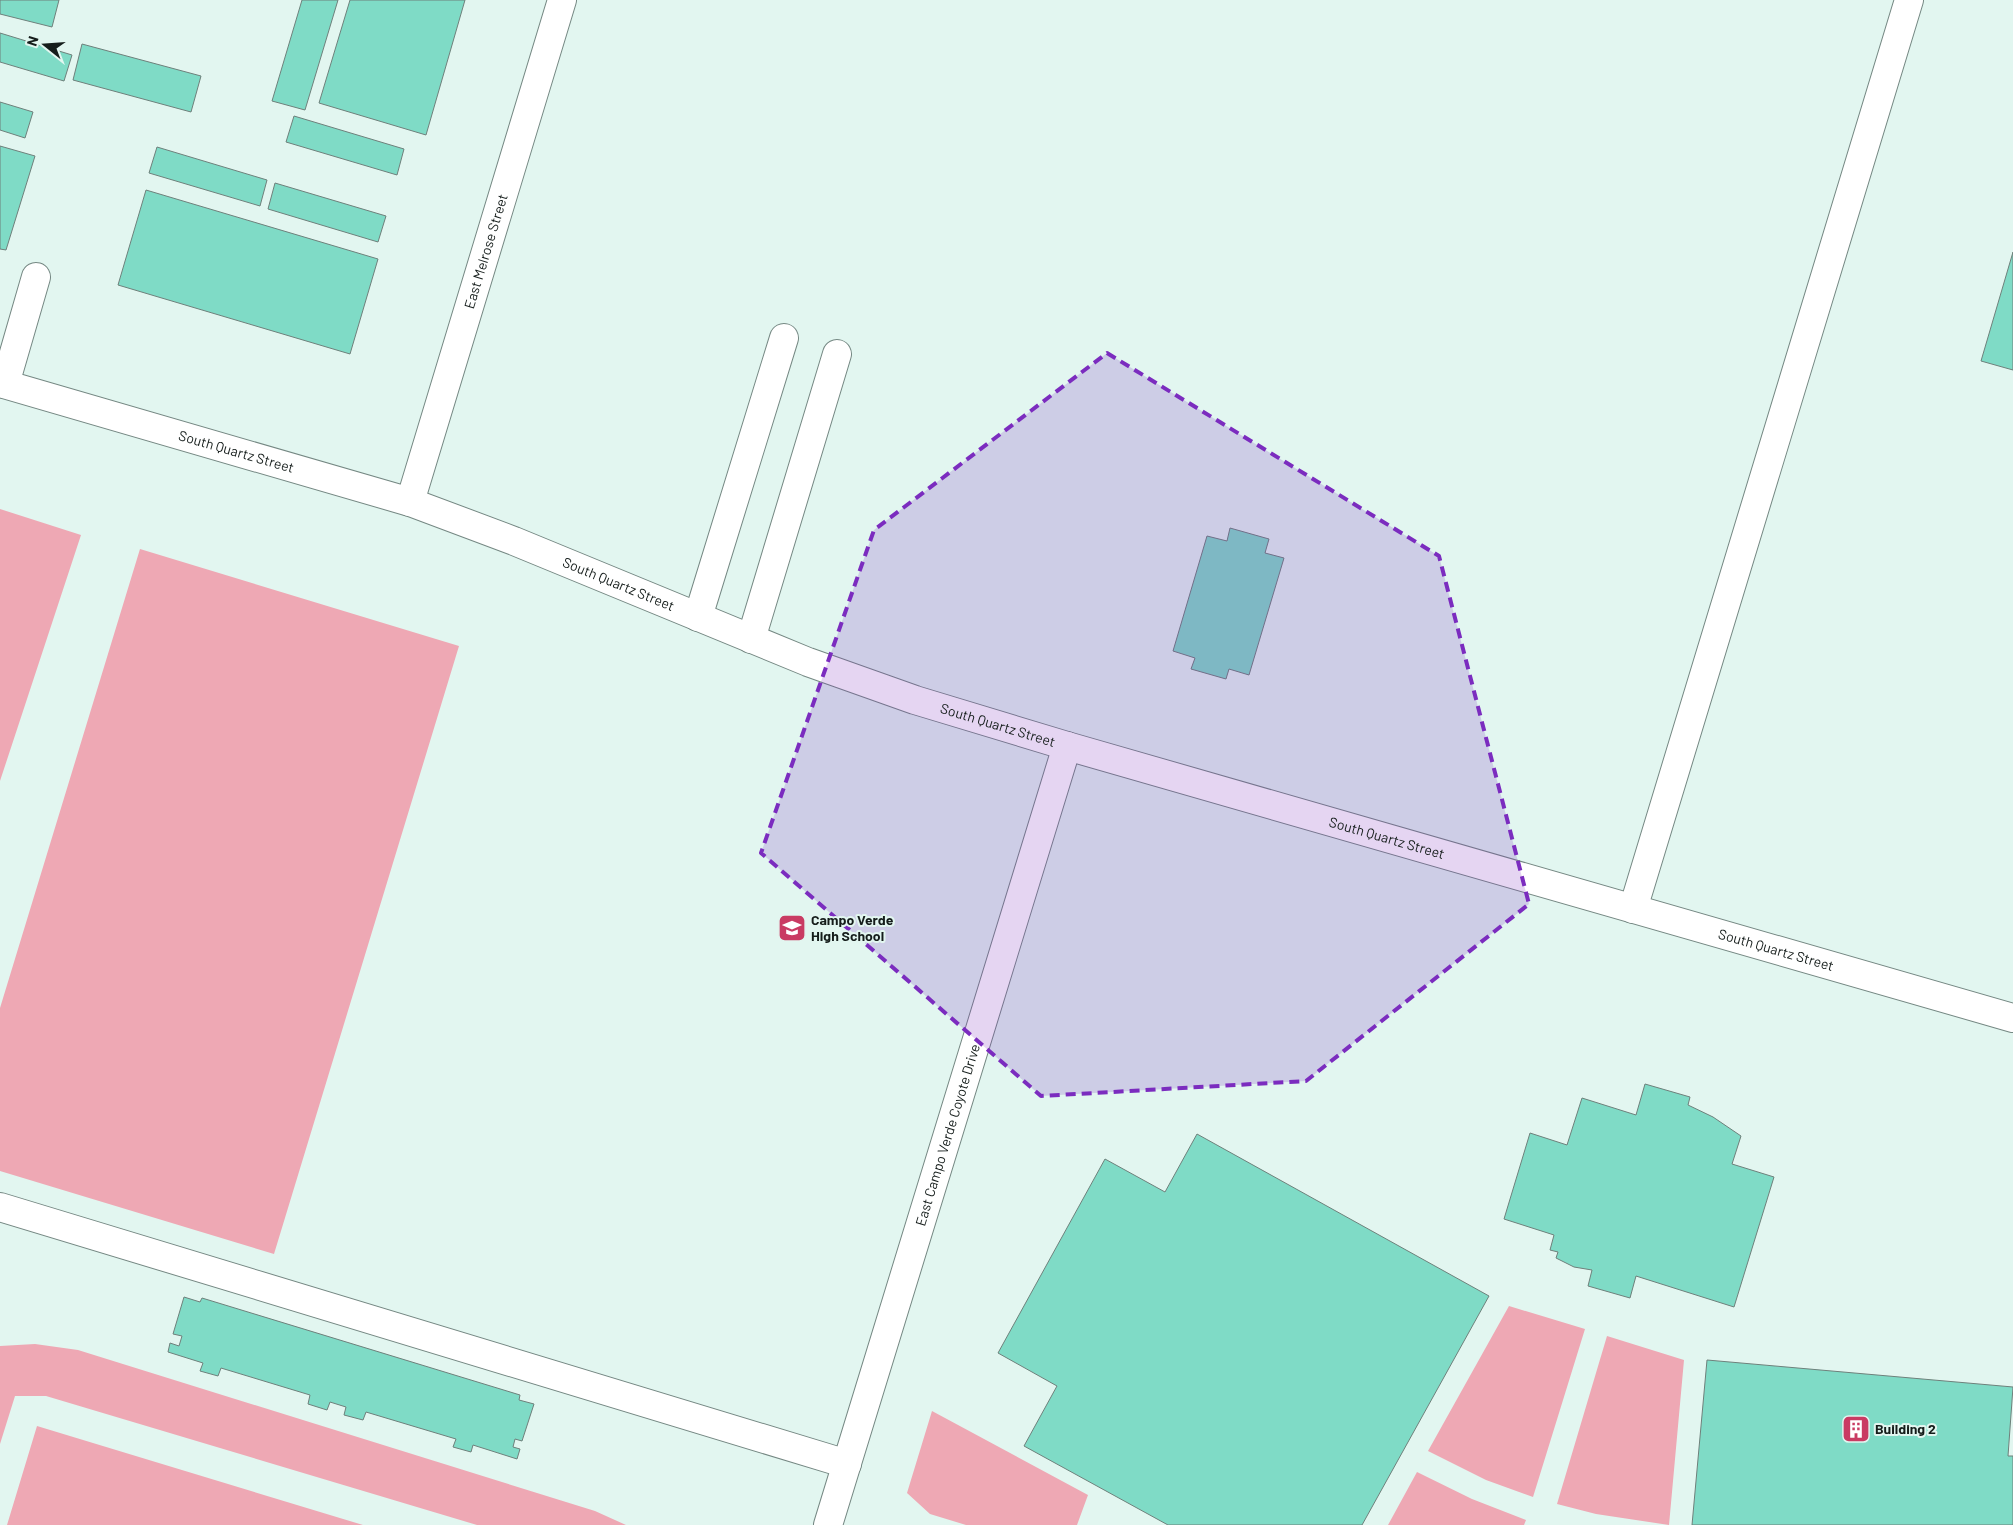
<svg xmlns="http://www.w3.org/2000/svg" width="2013" height="1525" viewBox="0 0 2013 1525" font-family="Barlow,sans-serif">
<rect width="100%" height="100%" fill="#e2f6f0"/>
<path fill="#eea8b4" d="M0 509 81 535 0 781Z
M140 549 459 646 274 1254 0 1171V1008Z
M1509 1306 1585 1329 1533 1497 1486 1480 1428 1451Z
M1607 1336 1684 1360 1669 1525 1596 1514 1557 1504Z
M35 1344 78 1350 595 1511 626 1525H477L46 1396H15L0 1444V1346Z
M932 1411 1088 1495 1077 1525H966L930 1514 907 1493Z
M37 1426 363 1525H7Z
M1417 1472 1472 1499 1526 1520 1524 1525H1388Z"/>
<path fill="#7fdbc6" stroke="#6e807b" d="M0 0H59L52 27 0 14Z
M302 0H338L305 110 272 101Z
M350 0H465L426 135 319 103Z
M0 33 72 55 64 81 0 62Z
M82 44 201 76 191 112 73 80Z
M0 102 33 112 25 138 0 130Z
M294 116 404 149 397 175 286 142Z
M0 146 35 156 6 250 0 249Z
M157 147 267 180 260 206 149 173Z
M275 183 386 216 378 242 268 209Z
M146 190 378 259 350 354 118 285Z
M2013 252V370L1981 361Z
M1230 528 1269 539 1265 553 1284 558 1249 675 1229 669 1226 679 1191 669 1195 658 1173 651 1207 536 1227 541Z
M1645 1084 1690 1097 1688 1105 1713 1117 1741 1136 1732 1164 1774 1177 1734 1307 1636 1276 1630 1298 1588 1286 1592 1270 1574 1267 1556 1258 1558 1252 1550 1250 1554 1235 1504 1219 1530 1133 1567 1145 1582 1098 1636 1115Z
M1197 1134 1489 1296 1362 1525H1168L1024 1446 1057 1386 998 1353 1105 1159 1165 1192Z
M184 1297 200 1302 202 1298 520 1395 519 1400 534 1404 522 1441 515 1439 513 1447 520 1449 517 1459 473 1445 471 1452 453 1447 456 1439 366 1412 363 1420 344 1415 346 1407 330 1402 327 1410 308 1404 310 1395 221 1368 218 1376 200 1371 203 1363 168 1352 170 1343 179 1346 182 1336 173 1334Z
M1707 1360 2013 1387 2008 1456H2013V1525H1692Z"/>
<g fill="none" stroke-linecap="round" stroke-linejoin="round">
<defs>
<g id="minor">
<path id="s1" d="M0 383 410 502 514 541 808 662 915 700 1067 746 2013 1018"/>
<path d="M5 384 36 277"/>
<path id="s2" d="M410 502 562 0"/>
<path d="M698 617 784 338"/>
<path d="M751 639 837 354"/>
<path d="M1633 909 1909 0"/>
<path d="M0 1207 847 1464"/>
<path id="s3" d="M828 1525 1067 746"/>
</g>
</defs>
<use href="#minor" stroke="#758883" stroke-width="30"/>
<use href="#minor" stroke="#fff" stroke-width="28"/>
</g>
<path fill="#7b2cbf" fill-opacity="0.2" stroke="#7b2cbf" stroke-width="4" stroke-dasharray="10 6" stroke-linejoin="round" d="M1107 353 1439 556 1529 904 1306 1081 1041 1096 761 853 874 530Z"/>
<defs>
<symbol id="school-square" viewBox="-11 -11 22 22"><rect x="-9" y="-9" width="18" height="18" rx="4" fill="#c93b63" stroke="#e2f6f0"/><path d="M0-5L7-2L0 1L-7-2ZM-4 1L0 2.5L4 1V4Q0 6-4 4Z" fill="#fff"/></symbol>
<symbol id="building-square" viewBox="-11 -11 22 22"><rect x="-9" y="-9" width="18" height="18" rx="4" fill="#c93b63" stroke="#e2f6f0"/><path d="M-4-6H4V6H1V3H-1V6H-4ZM-2.5-4.3h1.7v1.8h-1.7ZM.8-4.3h1.7v1.8H.8ZM-2.5-1h1.7V.8h-1.7ZM.8-1h1.7V.8H.8Z" fill="#fff"/></symbol>
</defs>
<g fill-rule="evenodd">
<use href="#school-square" x="776" y="912" width="32" height="32"/>
<use href="#building-square" x="1840" y="1413" width="32" height="32"/>
</g>
<g text-anchor="middle" stroke-width="4" stroke-linejoin="round" paint-order="stroke">
<g font-size="14" fill="#151d1b" stroke="#e2f6f0">
<text dy="5" stroke="none"><textPath href="#s2" startOffset="262">East Melrose Street</textPath></text>
<text dy="5" stroke="none"><textPath href="#s1" startOffset="246">South Quartz Street</textPath></text>
<text dy="5" stroke="none"><textPath href="#s1" startOffset="651">South Quartz Street</textPath></text>
<text dy="5" stroke="none"><textPath href="#s1" startOffset="1056">South Quartz Street</textPath></text>
<text dy="5" stroke="none"><textPath href="#s1" startOffset="1461">South Quartz Street</textPath></text>
<text dy="5" stroke="none"><textPath href="#s1" startOffset="1866">South Quartz Street</textPath></text>
<text dy="5" stroke="none"><textPath href="#s3" startOffset="408">East Campo Verde Coyote Drive</textPath></text>
</g>
<g font-size="14" font-weight="bold" fill="#151d1b" stroke="#e2f6f0" text-anchor="start">
<text x="811" y="925">Campo Verde<tspan x="811" dy="16">High School</tspan></text>
<text x="1875" y="1434">Building 2</text>
</g>
</g>
<g transform="translate(45 45) rotate(287)" stroke="#e2f6f0" stroke-width="4" paint-order="stroke">
<path d="M0-4L9 19L0 12L-9 19Z" fill="#151d1b"/>
<text y="-8" font-size="14" font-weight="bold" text-anchor="middle" fill="#151d1b">N</text>
</g>
</svg>
